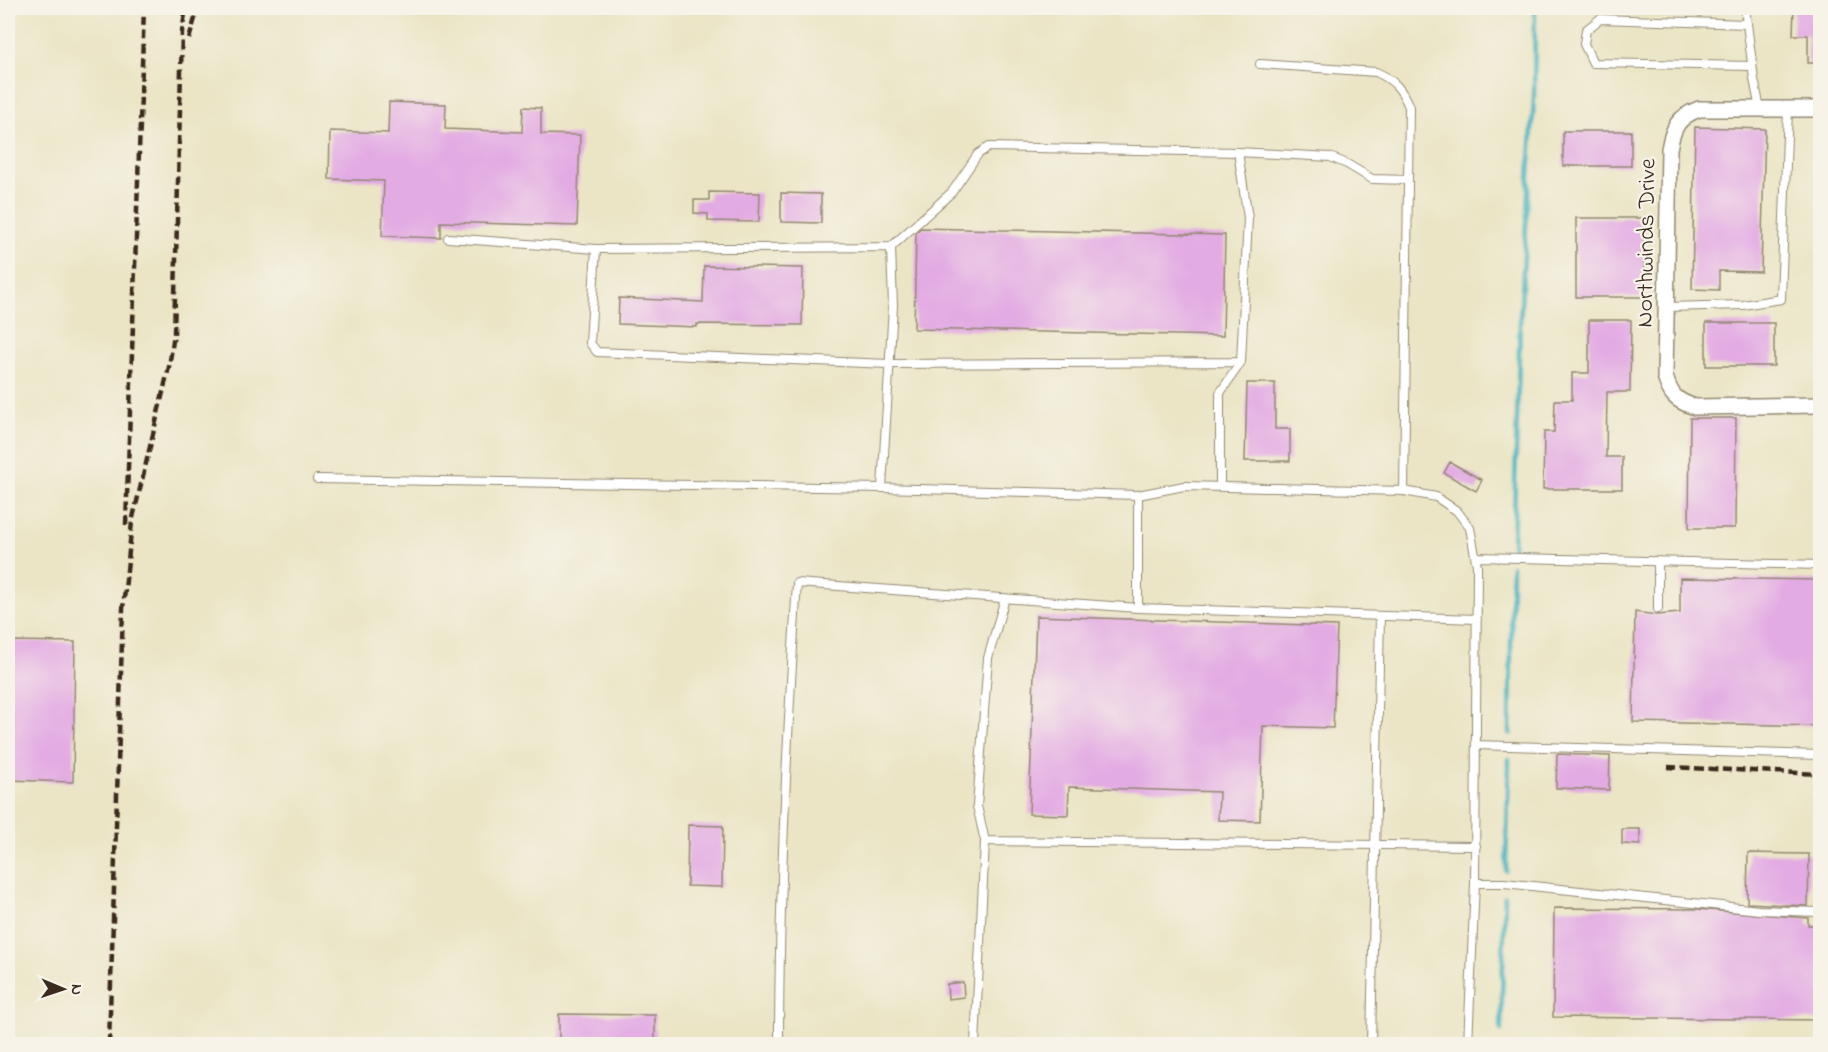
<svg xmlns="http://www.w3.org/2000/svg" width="1828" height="1052" viewBox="0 0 1828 1052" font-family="'Indie Flower',sans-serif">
<rect width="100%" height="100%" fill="#f7f3e8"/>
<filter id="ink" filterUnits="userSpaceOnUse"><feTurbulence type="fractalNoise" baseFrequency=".0167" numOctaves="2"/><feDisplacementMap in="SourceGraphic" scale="12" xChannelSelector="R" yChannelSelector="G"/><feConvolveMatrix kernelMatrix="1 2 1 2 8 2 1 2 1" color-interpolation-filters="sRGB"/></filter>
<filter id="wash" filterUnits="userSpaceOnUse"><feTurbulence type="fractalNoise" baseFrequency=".008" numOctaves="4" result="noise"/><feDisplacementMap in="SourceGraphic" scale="24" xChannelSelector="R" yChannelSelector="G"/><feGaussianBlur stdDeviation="1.35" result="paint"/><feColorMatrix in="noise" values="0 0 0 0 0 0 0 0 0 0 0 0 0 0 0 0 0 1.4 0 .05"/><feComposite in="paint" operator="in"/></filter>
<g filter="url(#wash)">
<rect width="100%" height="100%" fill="#ebe5c6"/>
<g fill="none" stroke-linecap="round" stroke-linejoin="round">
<path stroke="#42b1bd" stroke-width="4.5" d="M1513 549 1520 322 1534 98 1535 8
M1510 734 1512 566
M1506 871 1509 759
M1501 1030 1505 896"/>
</g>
<g id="blocks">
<path fill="#e3abe3" d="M1794 8H1821V63H1808V35H1793Z
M389 102 446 104 445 129 522 132 523 107 541 108V134L580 135 577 226 441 222V238L382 236 384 181 329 179 330 131 388 133Z
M1695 127 1765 129 1761 272 1719 271V290L1692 289Z
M1563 131H1631V166H1563Z
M709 192 760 193 759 222 708 221V214L694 213V200H709Z
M781 193 821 194V223L781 222Z
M1576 218H1644V297H1576Z
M921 228 1225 235 1223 336 914 329 916 232Z
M704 266 803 268 802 325 697 324V327L618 324 619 298 703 302Z
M1589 320H1631L1630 392H1607L1606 457H1622V489H1543L1544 432H1554L1555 400H1572V373H1589Z
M1706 323H1774V366H1706Z
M1247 383H1275V429H1290V461H1245Z
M1690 418H1736L1735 528H1689Z
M1450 462 1482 480 1476 491 1444 473Z
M1680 578 1821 580V726L1633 722 1635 612 1657 615 1680 613Z
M1036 616 1337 626 1333 728 1263 726 1260 821 1218 820 1219 792 1069 787 1068 815 1029 814Z
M8 641 75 642 73 782 8 780Z
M1557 754 1610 756 1609 790 1556 788Z
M688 825 723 826 722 887 687 886Z
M1622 829H1640V845L1622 844Z
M1748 853 1809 854 1808 906 1747 903Z
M1554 908 1696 909 1808 918V925H1821V1020L1553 1017Z
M963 982 964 997 948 999 947 984Z
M559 1014 655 1015V1044H559Z"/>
</g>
</g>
<g filter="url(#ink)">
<use href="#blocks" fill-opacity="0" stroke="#938872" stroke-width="1.5"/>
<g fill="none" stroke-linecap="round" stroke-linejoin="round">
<defs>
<path id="service" d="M1745 8 1754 79 1760 109
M1747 24 1600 19 1586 30 1584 44 1593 63 1752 66
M1260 64 1376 72C1394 80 1402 89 1409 107L1404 491
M1238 152 1330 157 1347 164 1372 179 1408 180
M448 238 596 249 891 247 952 192 978 154 989 147 1238 152 1248 218 1241 362 1220 393V485
M596 249 590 343 597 352 889 364 1241 362
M1667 307 1743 305 1781 299 1788 109
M317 479 882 488 1138 495 1184 486 1404 491 1436 497 1457 511 1470 528 1477 566 1475 883 1468 1044
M882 488 893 306 891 247
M1138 495V608
M1476 557 1820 565
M1658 562V609
M1476 745 1820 755
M985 841 977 806 988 658 1005 598
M1475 883H1504L1759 910 1820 912
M1469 1040 1553 1044
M779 1044C779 890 787 737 797 583L1138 608 1477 619
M975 1044 985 841 1476 846
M1371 1044 1380 617"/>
<path id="minor" d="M1820 109H1699C1678 117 1673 127 1669 149L1665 376C1670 395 1676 401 1695 407L1820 405"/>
</defs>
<use href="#service" stroke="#938872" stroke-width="10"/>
<use href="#minor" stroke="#938872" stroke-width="18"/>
<use href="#service" stroke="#fff" stroke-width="8"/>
<use href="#minor" stroke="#fff" stroke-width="15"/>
<path stroke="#3b2a1e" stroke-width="4.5" stroke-dasharray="9 4.5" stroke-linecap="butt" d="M189 39 198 8
M126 525 144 8
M1668 767 1820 774
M109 1044 123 609 132 522 169 367 174 334 182 32 186 8"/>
</g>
</g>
<g text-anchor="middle" stroke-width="4.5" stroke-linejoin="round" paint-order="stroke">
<g font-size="24" fill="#3b2a1e" stroke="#f7f3e8">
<text transform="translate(1645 243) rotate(-89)" y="8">Northwinds Drive</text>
</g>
</g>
<rect width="1828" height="1052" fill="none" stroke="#f7f3e8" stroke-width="30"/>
<g transform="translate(63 989) rotate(92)" stroke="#f7f3e8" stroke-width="4.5" paint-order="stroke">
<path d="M0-4.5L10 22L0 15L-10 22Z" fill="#3b2a1e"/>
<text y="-9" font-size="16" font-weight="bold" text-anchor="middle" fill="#3b2a1e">N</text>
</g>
</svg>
